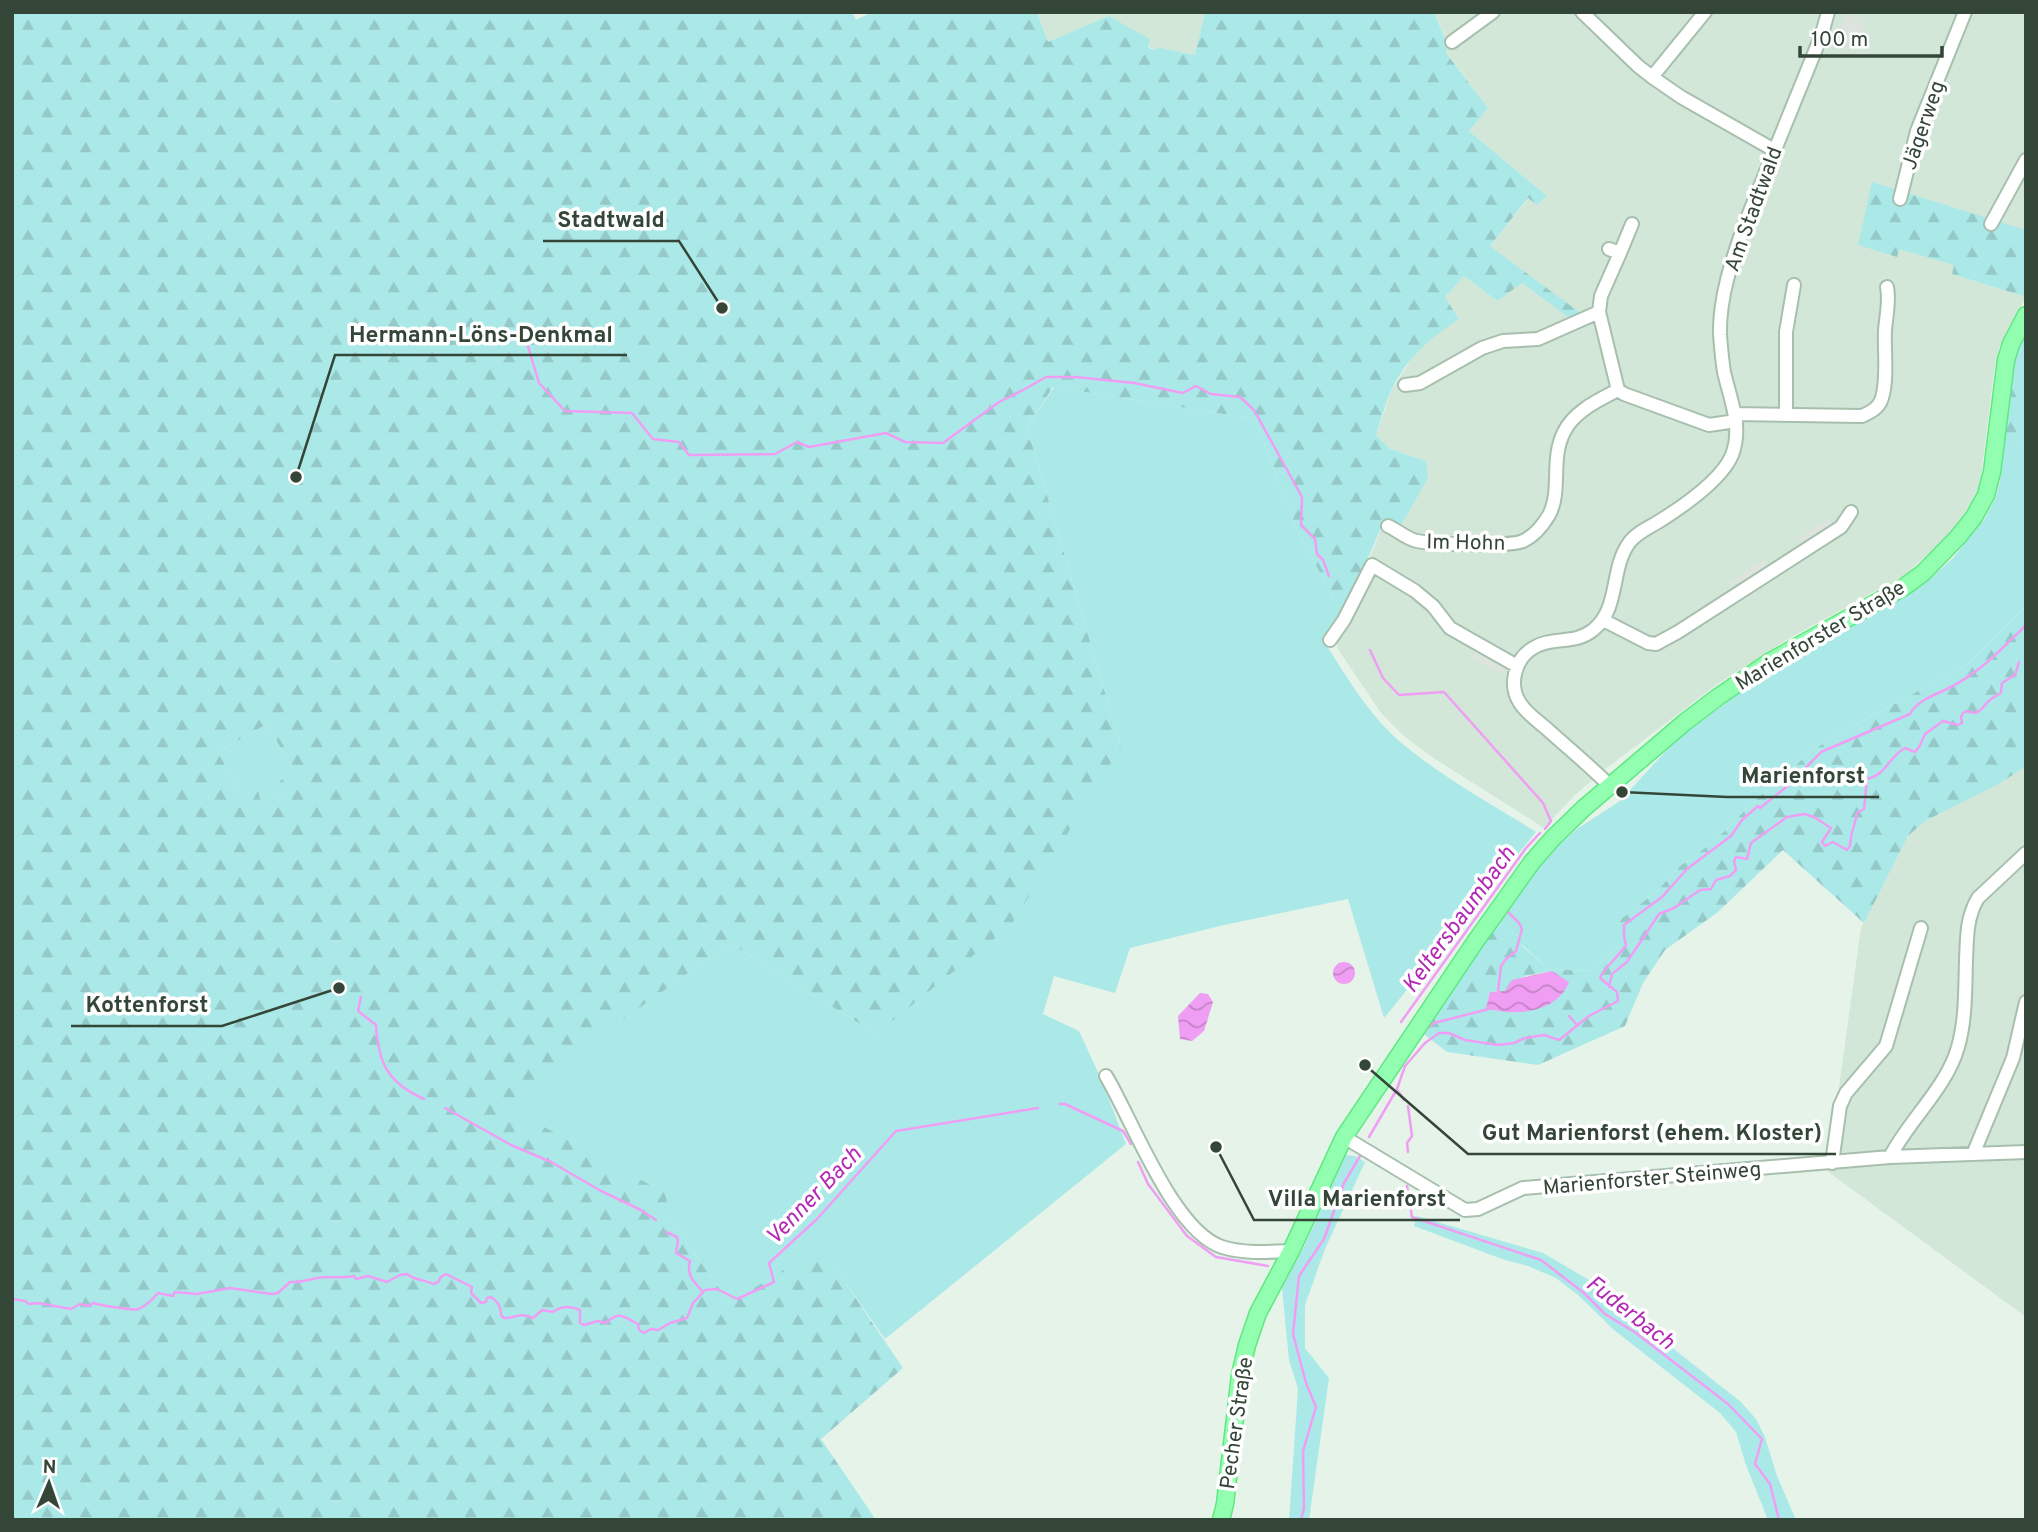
<svg xmlns="http://www.w3.org/2000/svg" width="2038" height="1532" viewBox="0 0 2038 1532" font-family="Overpass,sans-serif">
<defs>
<pattern id="forest-firs" width="22" height="20" patternUnits="userSpaceOnUse" patternTransform="scale(1.75)"><rect width="22" height="20" fill="#abe9e9"/><path d="M5 1l3.5 6h-7zM16 11l3.5 6h-7z" fill="#94c9c8"/></pattern>
<pattern id="water-waves" width="16" height="10" patternUnits="userSpaceOnUse" patternTransform="scale(1.75)"><rect width="16" height="10" fill="#f09ef3"/><path d="M0 5q4-4 8 0t8 0" fill="none" stroke="#c383c6"/></pattern>
</defs>
<rect width="100%" height="100%" fill="#e5f3e8"/>
<path fill="#d3e7d8" d="M1037 12H1205L1195 55 1157 47 1156 50 1148 47 1048 43Z
M1434 12H2026V231L1872 182 1897 257 1898 248 1954 265 1952 274 2026 297 1999 348 1994 371 1980 484 1970 506 1941 543 1903 576 1788 639 1719 683 1604 770 1575 795 1544 828 1432 757 1404 736 1381 713 1338 649 1337 643 1384 521 1389 520 1426 461 1390 449 1376 435 1392 389 1416 352 1440 331 1459 319 1445 297 1464 276 1497 301 1522 282 1572 320 1490 246 1529 198 1547 196 1469 131 1488 108 1447 53 1445 38Z
M2026 766V1317L1823 1168 1829 1160 1861 928 1908 836 1925 821 1999 784Z"/>
<path fill="#abe9e9" d="M1054 387 1255 419 1296 528 1343 616 1322 638C1344 673 1367 712 1398 740 1440 776 1490 803 1536 832L1384 1018 1348 899 1224 925 1130 948 1115 993 1054 976 1043 1014 1079 1031 1102 1081 1126 1144 885 1339 821 1248 730 1303 671 1221 664 1193 503 1105 730 943 876 1034 1121 747 1027 427Z
M2004 433 2020 445 2026 435V606L1967 665 1836 735 1812 751 1750 805 1726 830 1693 858 1681 865 1656 892 1621 919 1618 925V946L1593 971 1548 969 1521 944 1518 937 1497 922 1536 869 1561 843 1577 829 1620 801 1676 740 1760 678 1826 639 1908 595 1927 582 1953 558 1984 520 1995 499 2000 482Z
M267 724 293 770 285 795 261 802 240 793 218 752Z
M1346 1155 1355 1156 1365 1162 1325 1249 1305 1305V1348L1329 1378 1309 1520H1289L1298 1389 1289 1360 1282 1288 1304 1247Z
M1417 1216 1543 1253 1608 1291 1642 1324 1741 1402 1756 1419 1765 1437 1777 1476 1796 1520H1768L1746 1465 1736 1432 1720 1413 1614 1330 1578 1295 1556 1278 1528 1266 1502 1259 1414 1226Z"/>
<path fill="url(#forest-firs)" fill-rule="evenodd" d="M12 12H852L856 20 872 12H1037L1048 42 1109 16 1150 39 1148 48 1156 50 1157 47 1195 55 1205 12H1434L1445 39 1447 54 1488 108 1469 131 1547 196 1537 205 1528 198 1490 246 1583 315 1572 320 1522 283 1497 301 1464 276 1445 297 1459 319C1431 337 1407 358 1392 389 1385 403 1381 420 1376 435L1390 449 1426 461 1428 478 1400 527 1389 520 1384 521 1343 616 1296 528 1255 419 1053 387 1027 427 1121 747 1011 925 876 1034 730 943 504 1105 665 1193 671 1221 730 1303 821 1247 903 1368 821 1439 876 1520H12ZM267 724 293 770 280 781 285 795 261 802 258 790 240 793 218 752Z
M1872 182 2026 230V297L1952 274 1954 265 1899 249 1897 257 1858 245Z
M2026 332V435L2020 445 2004 433C2007 393 2008 369 2026 332Z
M2026 606V766L1999 784 1925 821 1908 836 1864 923 1783 850 1718 912 1665 950 1643 983 1625 1026 1538 1065 1447 1052 1424 1034 1497 922 1518 937 1523 938 1521 945 1548 969 1593 971 1618 946V925L1621 919 1656 892 1681 865 1693 858 1726 830 1750 805 1812 751 1836 735 1967 665ZM1551 971 1486 1008 1490 992 1505 991 1525 976Z"/>
<path fill="#dde4de" d="M1844 14 1857 19 1861 23 1864 29 1859 51 1847 48 1848 31 1841 29Z
M1829 518 1834 526 1803 546 1798 538Z
M1764 560 1769 568 1734 591 1729 583Z
M1473 651 1505 668V675L1473 659Z"/>
<path fill="url(#water-waves)" d="M1333 973a11 11 0 1 1 22 0a11 11 0 1 1-22 0Z
M1552 971 1569 982C1557 1013 1514 1017 1486 1008L1490 992 1505 991 1512 980Z
M1200 993 1208 994 1213 1002 1204 1031 1192 1041 1180 1039 1178 1016Z"/>
<g fill="none" stroke-linecap="round" stroke-linejoin="round">
<path stroke="#f09ef3" stroke-width="2.5" d="M527 343 539 383 565 411 632 413 653 439 679 442 689 455 775 454 797 442 809 447 886 433 905 442 943 443 999 402 1023 390
M1025 389 1046 377H1076L1134 383 1183 393 1196 386 1211 394 1240 397 1254 410 1302 497 1301 525 1315 539 1317 554 1323 560 1329 576
M2025 649 2026 648
M1370 650 1383 678 1399 695 1444 692 1543 803 1551 821 1545 829
M1609 987 1612 974 1627 962 1659 914 1674 908 1700 890 1711 889 1716 880 1730 876 1736 870 1734 861 1736 857 1747 859 1751 843 1787 817 1804 814 1814 817 1831 828 1822 842 1825 846 1833 842 1847 850 1850 846C1850 835 1855 825 1857 813L1864 809 1867 779C1888 774 1888 757 1905 748L1915 752 1919 747 1925 734 1943 721 1958 725 1962 723 1961 717 1963 713 1967 711C1980 717 1982 706 1991 699 1994 697 1998 695 2001 693L2002 683 2015 675 2019 662
M1498 992 1501 966 1506 959 1516 951 1522 929 1519 923 1506 910
M361 997 358 1011 376 1025C378 1063 388 1083 424 1099
M1569 1016 1577 1025
M1401 1022 1526 848 1540 833
M1423 1031 1434 1023 1489 1009
M1398 1091 1404 1100
M1060 1104H1065L1123 1131 1131 1144
M1408 1106 1412 1136 1407 1143 1408 1152
M445 1108 511 1145 551 1162 601 1191 641 1210 656 1220
M1369 1137 1397 1089 1405 1066 1425 1043 1439 1033H1449L1465 1040 1498 1045 1514 1043 1525 1038 1544 1035 1559 1040 1589 1016 1618 1001 1617 992 1600 978C1605 967 1618 957 1626 945L1624 936V925L1662 897 1687 869 1731 836 1742 820 1758 806 1760 808 1790 784 1821 752 1910 714C1917 701 1932 696 1945 690 1977 675 2001 650 2026 625
M1138 1162 1148 1184 1187 1236 1216 1257 1268 1266
M1407 1186 1412 1217 1541 1260 1584 1293 1605 1314 1636 1333 1728 1404 1762 1439 1755 1464 1770 1484 1779 1520
M666 1232 677 1237 678 1241 676 1253 690 1261C686 1275 694 1282 703 1292
M12 1299 25 1301 29 1304 38 1303 71 1309 80 1304 89 1306 93 1303C99 1305 134 1311 139 1309 147 1305 153 1299 158 1293L173 1296 175 1292 197 1294 230 1288 272 1294 278 1293 290 1282C304 1283 312 1278 325 1277 335 1277 344 1278 354 1276L356 1279 368 1276 387 1282 400 1275 407 1274C413 1280 426 1280 433 1284L438 1282 441 1277 446 1274 472 1287 471 1293 481 1303 486 1302 487 1298 491 1297C498 1301 501 1307 501 1315L504 1318C517 1318 519 1312 533 1318L542 1310 553 1312C561 1306 571 1306 580 1310V1323L584 1325 598 1321 606 1323C619 1310 624 1317 638 1324L639 1330 644 1333 651 1329 658 1330 670 1323 687 1318 693 1303 705 1290 717 1289 737 1299 774 1282 769 1263 817 1219 896 1131 1038 1108
M1301 1520 1304 1508 1303 1451 1316 1407 1306 1383 1293 1334 1299 1276 1324 1239 1344 1183 1360 1156"/>
<defs>
<path id="minor" d="M1582 12 1638 66 1652 77 1681 97 1774 150
M1452 42 1493 12
M1652 77 1705 12
M1900 199 1917 131 1965 12
M1991 224 2026 160
M1609 249 1620 253 1601 296 1599 312 1618 390 1624 394 1709 425 1736 421
M1620 253 1632 224
M1405 385 1420 383 1482 348 1503 341 1538 339 1599 312
M1735 414 1862 416C1871 412 1879 408 1882 398 1888 377 1884 352 1885 331 1886 316 1890 301 1887 287
M1786 415V332L1794 285
M1388 526C1397 530 1407 539 1417 541 1431 544 1511 547 1523 541 1534 536 1543 525 1549 515 1562 491 1550 459 1564 432 1574 411 1599 400 1618 390
M1603 620 1648 643 1656 644 1678 632 1841 527 1851 512
M1330 640 1344 620 1372 565 1415 591 1433 606 1450 628 1517 666
M1610 786C1590 766 1568 748 1547 729 1538 721 1527 714 1520 703 1508 685 1515 659 1533 648 1552 636 1575 645 1593 630 1620 609 1610 569 1629 543 1635 534 1648 528 1658 522 1682 507 1721 481 1732 455 1743 427 1730 399 1724 372 1722 360 1721 347 1720 335 1719 298 1732 260 1744 226L1822 34 1828 12
M1106 1076C1132 1119 1173 1231 1222 1247 1244 1254 1269 1252 1291 1251
M1344 1137 1465 1210 1478 1209 1523 1188 1890 1157 2026 1152
M1974 1152 2013 1058 2026 1002
M1890 1157C1909 1120 1947 1087 1958 1047 1966 1019 1965 990 1966 961 1967 939 1966 918 1978 898L2026 853
M1832 1163 1840 1106 1846 1093 1886 1046 1921 928"/>
<path id="major" d="M1221 1520 1225 1504 1240 1375 1247 1345 1258 1313 1291 1251 1344 1137 1475 942 1532 862 1553 838 1584 808 1685 722 1718 697 1769 662 1904 587 1923 573 1958 537 1974 517 1986 495 1992 472 2006 360 2011 344 2026 315"/>
</defs>
<use href="#minor" stroke="#a7bfad" stroke-width="16"/>
<use href="#major" stroke="#5ee881" stroke-width="19"/>
<use href="#minor" stroke="#fff" stroke-width="12"/>
<use href="#major" stroke="#92ffb0" stroke-width="16"/>
</g>
<g text-anchor="middle" stroke-width="7" stroke-linejoin="round" paint-order="stroke">
<g font-size="21" fill="#344637" stroke="#fff">
<text transform="translate(1923 125) rotate(-71)" y="7">Jägerweg</text>
<text transform="translate(1753 209) rotate(-70)" y="7">Am Stadtwald</text>
<text transform="translate(1466 542) rotate(1)" y="7">Im Hohn</text>
<text transform="translate(1820 635) rotate(-31)" y="7">Marienforster Straße</text>
<text transform="translate(1652 1178) rotate(-5)" y="7">Marienforster Steinweg</text>
<text transform="translate(1236 1423) rotate(-82)" y="7">Pecher Straße</text>
</g>
<g font-size="23" font-style="italic" fill="#b329b6" stroke="#fff">
<text transform="translate(1458 919) rotate(-54)" y="8">Keltersbaumbach</text>
<text transform="translate(813 1195) rotate(-46)" y="8">Venner Bach</text>
<text transform="translate(1631 1312) rotate(38)" y="8">Fuderbach</text>
</g>
</g>
<path fill="none" stroke="#344637" stroke-width="2.5" d="M722 308L679 241H543M296 477L335 355H627M1622 792L1727 797H1879M339 988L222 1026H71M1365 1065L1468 1154H1836M1216 1147L1254 1220H1460"/>
<g fill="#344637" stroke="#fff" stroke-width="2.5">
<circle cx="722" cy="308" r="7"/>
<circle cx="296" cy="477" r="7"/>
<circle cx="1622" cy="792" r="7"/>
<circle cx="339" cy="988" r="7"/>
<circle cx="1365" cy="1065" r="7"/>
<circle cx="1216" cy="1147" r="7"/>
</g>
<g font-size="23" text-anchor="middle" font-weight="bold" fill="#344637" stroke="#fff" stroke-width="7" stroke-linejoin="round" paint-order="stroke">
<text x="611" y="227">Stadtwald</text>
<text x="481" y="342">Hermann-Löns-Denkmal</text>
<text x="1803" y="783">Marienforst</text>
<text x="147" y="1012">Kottenforst</text>
<text x="1652" y="1140">Gut Marienforst (ehem. Kloster)</text>
<text x="1357" y="1206">Villa Marienforst</text>
</g>
<rect width="2038" height="1532" fill="none" stroke="#344637" stroke-width="28"/>
<g transform="translate(49 1483) rotate(2)" stroke="#ffffff" stroke-width="5" paint-order="stroke">
<path d="M0-5L12 26L0 18L-12 26Z" fill="#344637"/>
<text y="-10" font-size="19" font-weight="bold" text-anchor="middle" fill="#344637">N</text>
</g>
<path d="M1800 46v10h142v-10" fill="none" stroke="#344637" stroke-width="3.5"/>
<text x="1811" y="46" font-size="21" fill="#344637" stroke="#ffffff" stroke-width="5" paint-order="stroke">100 m</text>
</svg>
